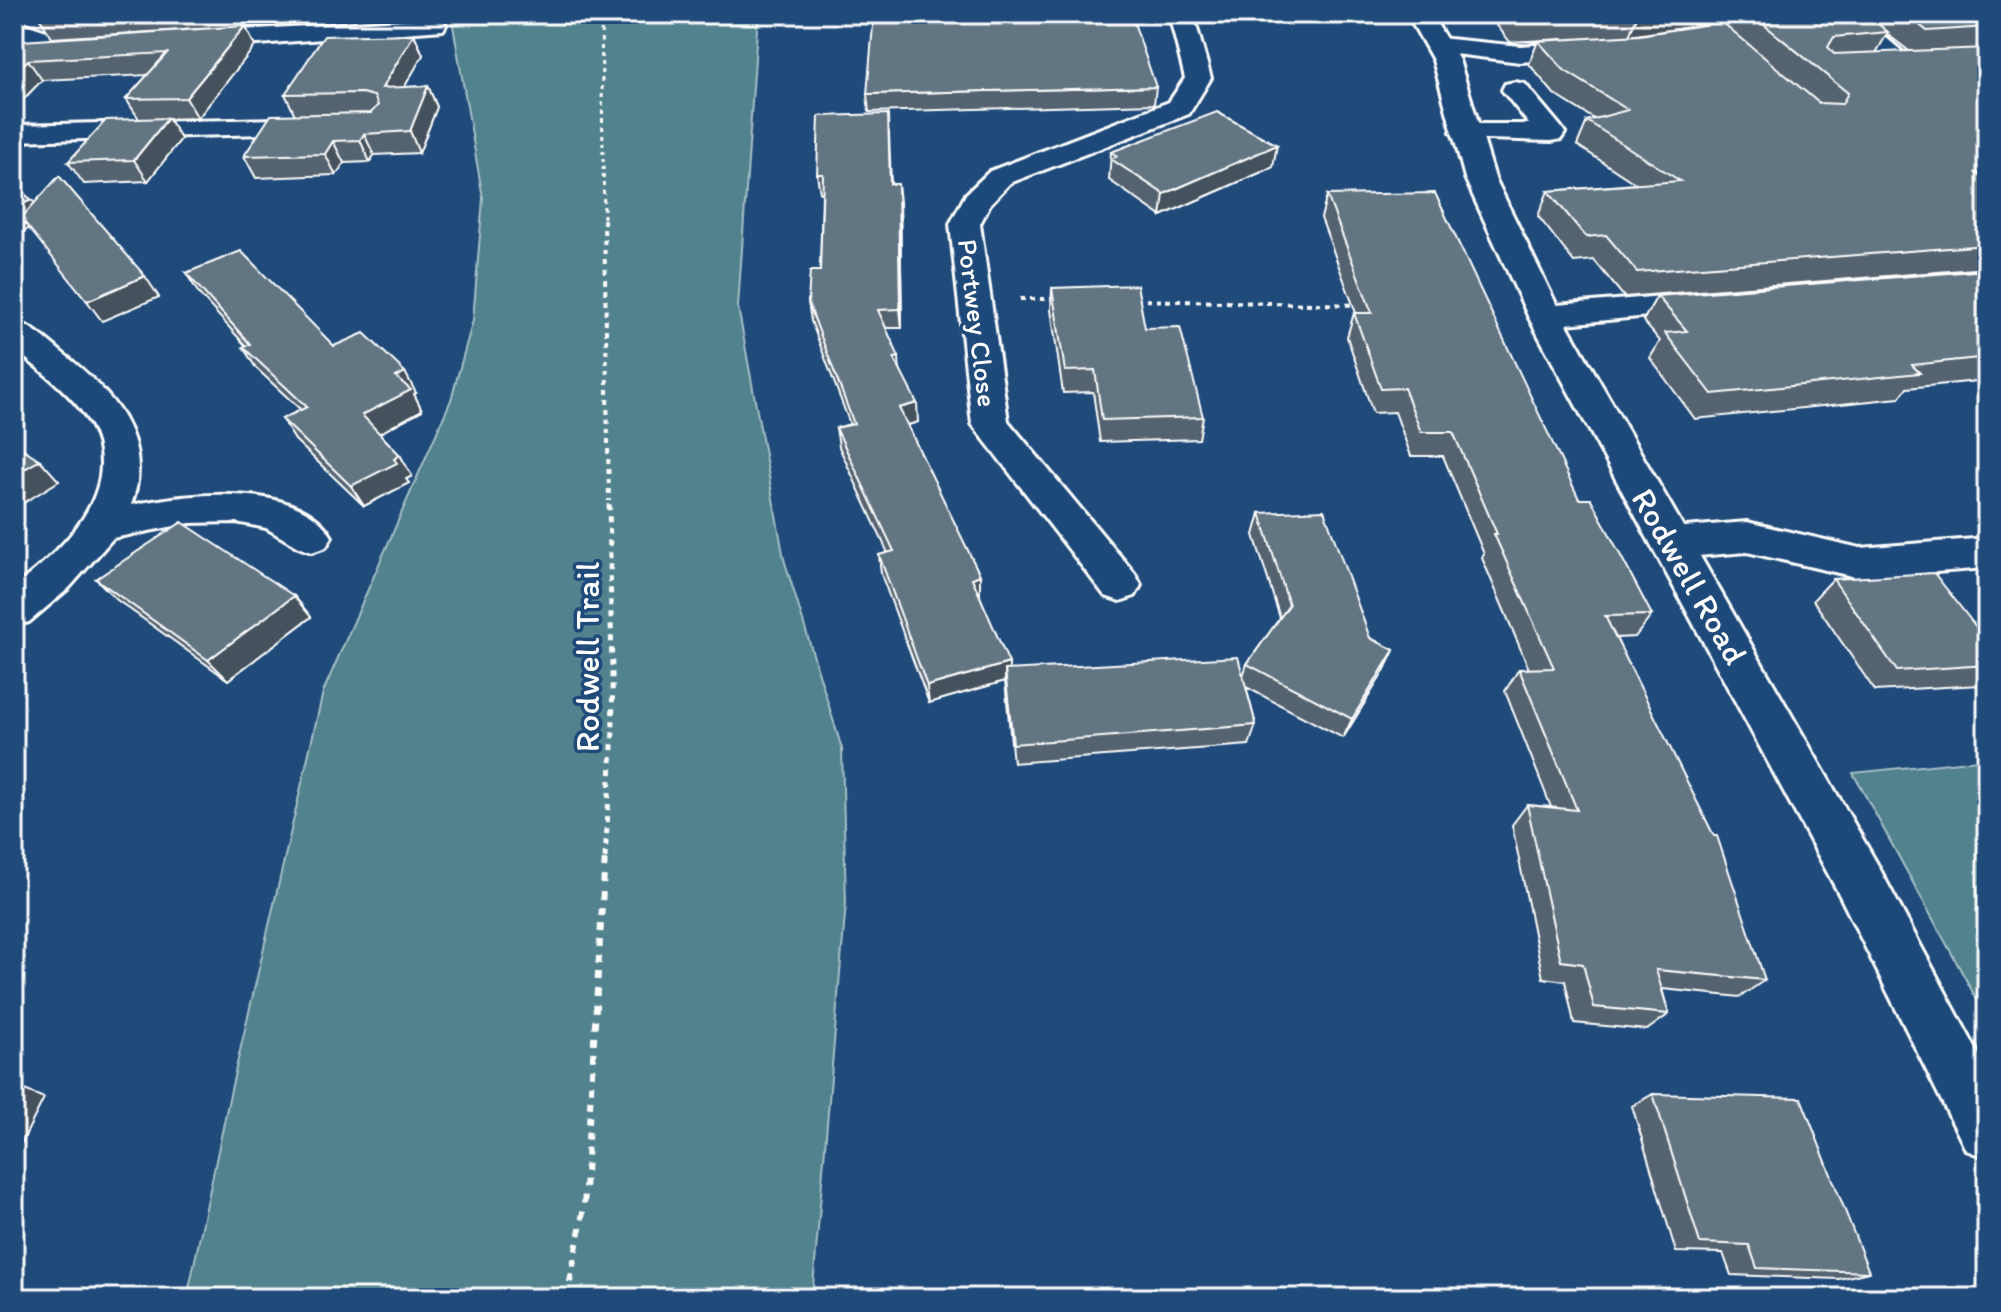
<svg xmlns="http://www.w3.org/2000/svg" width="2001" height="1312" viewBox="0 0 2001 1312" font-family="Itim,sans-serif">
<rect width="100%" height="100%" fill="#1f4a7a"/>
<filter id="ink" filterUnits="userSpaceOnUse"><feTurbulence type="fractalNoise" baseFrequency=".0125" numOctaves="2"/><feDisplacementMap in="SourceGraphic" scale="16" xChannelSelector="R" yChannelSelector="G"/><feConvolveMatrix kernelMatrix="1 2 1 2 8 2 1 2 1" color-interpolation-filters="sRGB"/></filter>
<g filter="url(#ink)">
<path fill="#51828d" stroke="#a8c0c6" stroke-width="2" d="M451 14H758L738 307 784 559 842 749 846 903 812 1298H187L230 1094 323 692 451 400 473 320 483 198Z
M1987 759V1018L1853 773Z"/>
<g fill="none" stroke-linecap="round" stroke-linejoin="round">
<defs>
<path id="minor" d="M1169 14H1193L1211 78 1189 114 1010 183 990 204 980 224 1008 421 1135 574 1141 585 1135 596 1120 601 1105 596 972 424 950 224 966 194 990 171 1169 102 1185 78Z
M1831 14H1858L1918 65 1914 71H1896Z
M434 18 443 20 446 25 443 30 192 49 183 46 179 41 183 36 192 33Z
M14 20 61 36 100 43 104 48 100 53C72 60 40 46 14 36Z
M1439 38 1520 46 1594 41 1603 44 1607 49 1603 54 1594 57 1520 62 1430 51 1426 46 1430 41Z
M1515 82 1525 84 1561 127 1565 133 1561 139 1551 141 1455 138 1451 132 1455 126 1465 124H1529L1502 90 1505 84Z
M324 118 334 120 338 126 334 132 14 141V125Z
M1710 292 1722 295 1727 302 1722 309 1545 326 1533 323 1528 316 1533 309 1545 306Z
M14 321C32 326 46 339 60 351 110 390 156 438 131 505 184 494 299 479 332 537L326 547 312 552 298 547 266 528 236 522 190 523 113 538 69 588 29 622 14 626V587C63 550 127 490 90 423 72 393 40 370 14 349Z
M1747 522 1860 548 1987 538V568L1860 578 1747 552 1673 558 1659 554 1653 543 1659 532 1673 528Z"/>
<path id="highway" d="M1407 14H1431L1459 60 1495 178 1562 316 1876 862 1987 1070V1158L1966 1150 1840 896 1528 316 1465 178 1433 60Z"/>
</defs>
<use href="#minor" stroke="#fff" stroke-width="6"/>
<use href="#highway" stroke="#fff" stroke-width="6"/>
<path stroke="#fff" stroke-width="3" stroke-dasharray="4 4" stroke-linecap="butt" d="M601 14 604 221"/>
<path stroke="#fff" stroke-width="4" stroke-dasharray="5 5" stroke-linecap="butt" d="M604 219 609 501
M1020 299H1058
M1136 300 1358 305"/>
<path stroke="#fff" stroke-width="5" stroke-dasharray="6 6" stroke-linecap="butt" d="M605 858 613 731 609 499"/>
<path stroke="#fff" stroke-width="6" stroke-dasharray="8 8" stroke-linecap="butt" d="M567 1298 584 1207 605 856"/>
<use href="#minor" fill="#1f4a7a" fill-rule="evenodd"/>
<use href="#highway" fill="#1f4a7a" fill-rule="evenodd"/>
</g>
<path fill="#546470" stroke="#fff" stroke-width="2" fill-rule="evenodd" d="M41 14H280L272 25 245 26 255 46 198 118 168 119 181 139 148 181 84 184 68 162 139 119 126 99 148 75 42 80 14 109V48L198 29 52 38 39 17Z
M1488 14H1987V268L1624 297 1594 260 1574 262 1538 216 1548 191 1636 184 1577 145 1587 121 1594 119 1554 94 1529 64 1538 41 1563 39 1510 42ZM1887 34 1909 51 1876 53Z
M414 34 423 55 404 87 428 86 437 107 419 153 374 155 370 162 344 163 336 175 256 178 244 156 295 115 285 94Z
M1156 87 1154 104 869 112 867 94Z
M889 132 891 184 900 202 902 328H886L918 422 908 425 980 594H979L1009 670 1243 676 1247 664 1280 618 1254 535 1260 513 1370 638 1394 650 1384 671 1343 738 1246 687 1256 725 1249 745 1013 763 1005 681 929 703 881 574 879 555 888 553 839 447 836 428 850 424 811 321 808 302 820 271 822 193H820L817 174Z
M1111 152 1273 167 1161 216 1109 180Z
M1327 195 1579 499 1652 615 1635 637 1616 638 1765 980 1740 997 1662 989 1669 1014 1647 1030 1574 1023 1565 981 1543 978 1512 825 1527 805 1551 807 1505 691 1519 669H1529L1482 558 1484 554 1443 456H1411L1395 412 1373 413 1347 337 1354 313H1356L1321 218Z
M1987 270V380L1907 388 1899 398 1695 419 1650 358 1660 341 1643 321 1657 296Z
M186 273 334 346 416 393 414 394 422 410 379 433 400 455 412 476 406 479 409 483 364 506 295 440 282 419 301 410 256 368 243 347 246 346 199 294Z
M1052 288 1145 328 1203 417 1199 439 1100 442 1093 392 1063 393 1051 310Z
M96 579 294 596 311 617 228 680 117 600Z
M1833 579 1987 641V679L1980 685 1875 691 1813 600Z
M1653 1094 1869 1272 1839 1279 1731 1275 1723 1253 1676 1252 1632 1106Z"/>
<path fill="#45515b" stroke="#fff" stroke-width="2" d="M266 14H280L272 25Z
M1638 14H1721L1717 23 1629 36Z
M245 26 255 46 198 118 186 98Z
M414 34 423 55 391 110 382 88Z
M28 60 42 80 14 109V74Z
M428 86 437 107 419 153 410 131Z
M168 118 181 139 148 181 134 160Z
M364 134 374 155 370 162 360 140Z
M333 141 344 163 336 175 325 154Z
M1277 145 1273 167 1161 216 1164 194Z
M898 184 900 202 902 328 900 309Z
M32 200 48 221 14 235V207Z
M145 276 159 297 102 321 87 301Z
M899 357 900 376 894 358Z
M405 372 416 393 414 394 422 410 375 436 362 415 396 377Z
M917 403 918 422 901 427 899 408Z
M400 455 412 476 406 479 409 483 364 506 351 486Z
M40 460 59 481 14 509V475Z
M980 575V594L972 596V578Z
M294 596 311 617 228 680 208 660Z
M1394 650 1384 671 1343 738 1352 719Z
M1009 663V680L1005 670V681L929 703 927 686Z
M14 1041 22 1089 44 1098 14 1158Z"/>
<path fill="#627482" stroke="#fff" stroke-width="2" d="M41 14H92L39 17Z
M874 14H1131L1156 87 867 94Z
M1515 14H1616L1519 19Z
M1751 14H1866L1888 32 1834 37 1828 47 1834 54 1987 48V172L1976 173 1987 182V245L1637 272 1606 235 1586 237 1548 191 1680 181 1587 121 1628 110 1564 70 1538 41 1640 35 1722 22 1819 103 1842 104 1848 93Z
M1906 14H1987V27L1927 31Z
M245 26 186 98 126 99 167 53 28 60 14 74V48L17 47 22 41Z
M414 34 382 88 428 86 410 131 364 134 360 140 333 141 325 154 244 156 271 115 371 113 378 105 374 96 362 93 285 94 324 36Z
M1217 112 1277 145 1164 194 1111 159 1117 156 1111 152Z
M888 114 890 184H898L900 309 878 310 899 357 894 358 917 403 899 408 980 575 972 578 1009 663 927 686 879 555 894 551 836 428 854 424 808 302 810 271H820L823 174H817L819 116Z
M168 118 134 160 68 162 106 120Z
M59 176 145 276 87 301 21 218Z
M14 186 32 200 14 207Z
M1435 193 1579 499H1591L1652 615 1605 616 1714 836H1717L1765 980 1656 970 1669 1014 1594 1007 1583 964 1561 961 1527 805 1577 810 1519 669 1554 668 1494 534H1497L1453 432H1421L1404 388 1381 389 1354 313H1372L1327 195Z
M241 251 334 346 364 333 405 372 396 377 411 390 362 415 400 455 394 459 397 463 351 486 282 419 307 407 243 347 250 344 186 273Z
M1987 270V357L1912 365 1920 373 1712 394 1665 333 1687 331 1657 296Z
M1137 285 1145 328 1180 327 1203 417 1102 420 1095 370 1065 371 1052 288Z
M14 443 40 460 14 475Z
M1324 510 1370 638 1394 650 1352 719 1247 664 1289 605 1260 513Z
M182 522 294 596 208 660 96 579Z
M1934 573 1987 641V665L1897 671 1833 579Z
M1238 657 1256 725 1013 744 1005 670Z
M1653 1094 1801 1098 1869 1272 1757 1268 1749 1245 1700 1243Z"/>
</g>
<g text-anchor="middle" stroke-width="7" stroke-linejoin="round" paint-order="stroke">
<g font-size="28" fill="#fff" stroke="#1f4a7a">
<text transform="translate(978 323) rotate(83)" y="10">Portwey Close</text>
</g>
<g font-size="34" fill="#fff" stroke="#1f4a7a">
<text transform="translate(1690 576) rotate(60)" y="12">Rodwell Road</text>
<text transform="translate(587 657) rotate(-90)" y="12">Rodwell Trail</text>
</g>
</g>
<rect width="2001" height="1312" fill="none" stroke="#1f4a7a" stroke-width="48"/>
<rect x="24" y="24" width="1953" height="1264" fill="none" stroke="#fff" stroke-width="3" filter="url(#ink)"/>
</svg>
